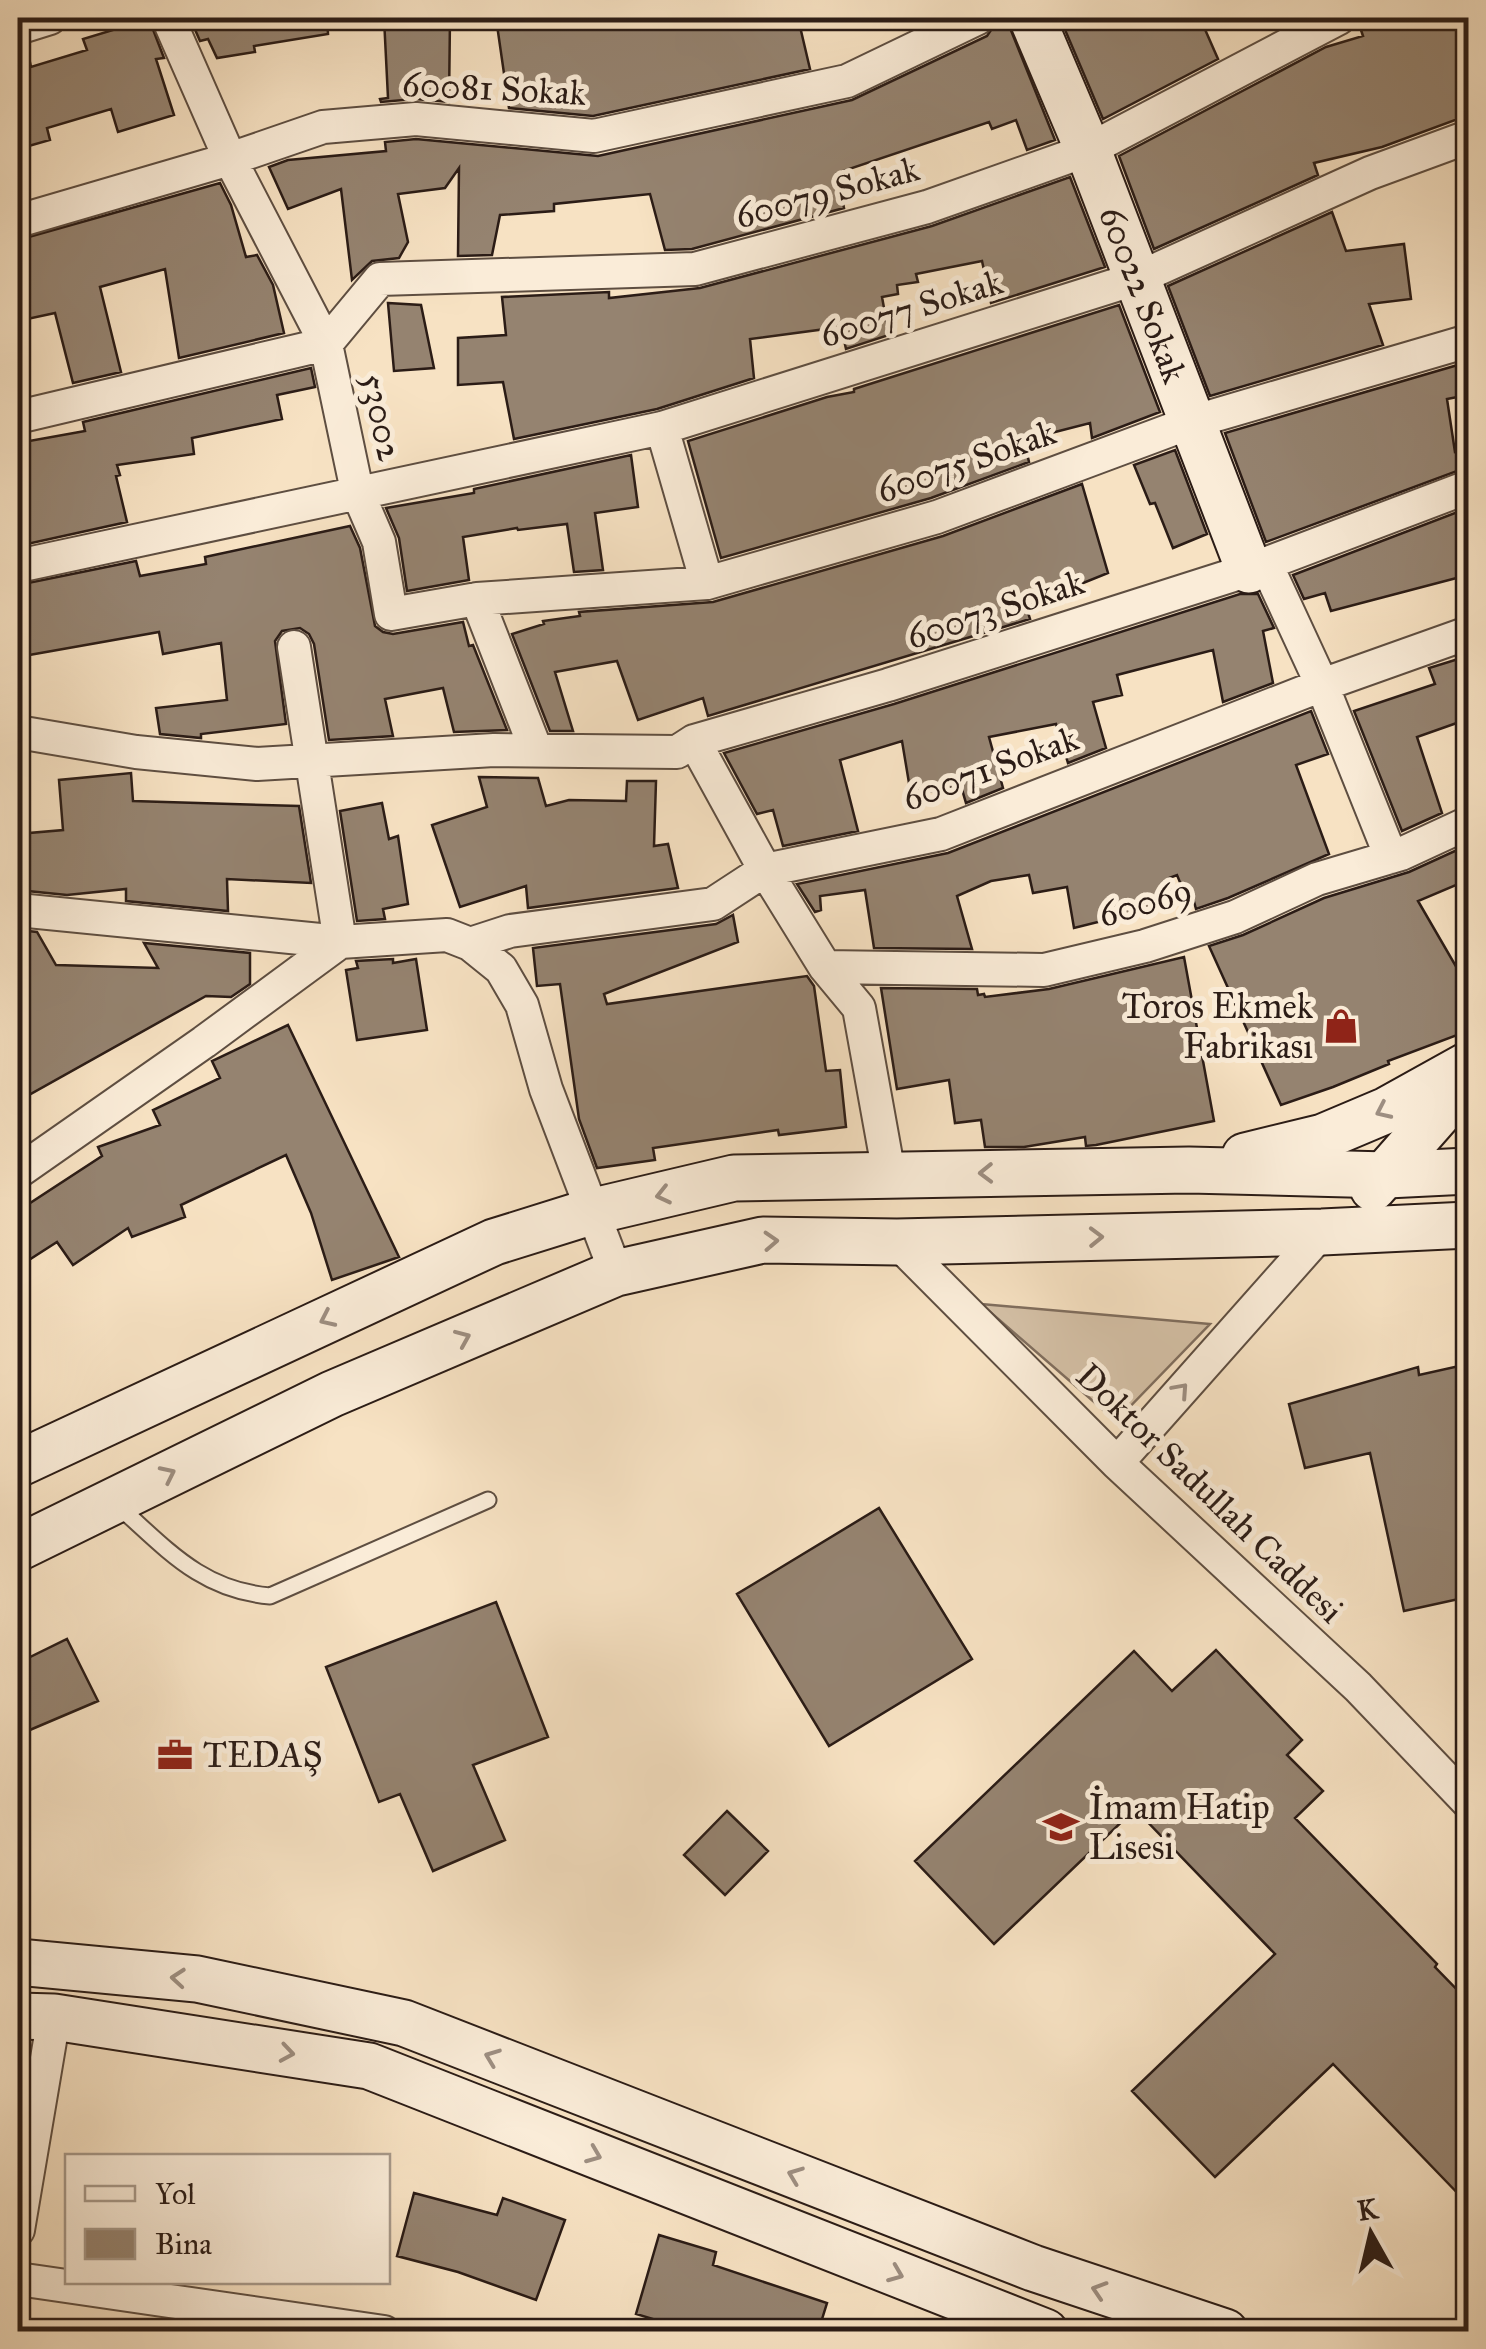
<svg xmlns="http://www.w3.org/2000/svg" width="1486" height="2349" viewBox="0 0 1486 2349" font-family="'IM FELL Great Primer',serif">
<rect width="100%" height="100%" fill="#f7e2c3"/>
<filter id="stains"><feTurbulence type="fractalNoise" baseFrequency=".002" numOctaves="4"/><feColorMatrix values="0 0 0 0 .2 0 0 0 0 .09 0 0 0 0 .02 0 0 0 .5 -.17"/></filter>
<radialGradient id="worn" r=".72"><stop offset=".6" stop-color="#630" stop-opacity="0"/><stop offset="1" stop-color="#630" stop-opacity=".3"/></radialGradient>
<path fill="#d4c0a6" stroke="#806e5e" stroke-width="2.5" d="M981 1304 1210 1324 1116 1421Z"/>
<path fill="#958370" stroke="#2b1c16" stroke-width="2.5" d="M190 18H327L328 34 254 46 255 52 217 58 208 39 200 41Z
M384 18H450L449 102 415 99 381 102 380 99 388 98Z
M496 18H798L810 69 593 116 509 108Z
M1006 18 1055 140 1027 150 1016 120 992 129 989 122 837 173 844 208 692 249 665 250 650 194 554 204V211L500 215 492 255 458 256 459 168 445 188 398 194 408 242 399 258 372 261 352 280 341 189 288 209 269 167 288 160 386 151 385 142 416 139 598 156 852 100 987 36 997 21Z
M1060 18H1200L1218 59 1103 119Z
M1380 18H1468V110L1457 114 1458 119 1382 147 1314 163 1318 175 1154 249 1119 156 1326 47 1363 36 1359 24Z
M149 19 164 58 156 59 174 115 118 132 111 109 47 128 50 140 18 149V54L28 53 31 67 87 50 83 39Z
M1070 177 1105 267 991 303 982 261 916 274 918 282 897 285 898 294 882 297 889 335 846 349 841 327 750 339 754 378 657 409 514 439 503 382 458 385V338L506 335 502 297 609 292V298L700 288 932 226Z
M220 183 231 205 246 257 257 255 273 285 284 333 179 358 165 269 100 287 121 372 73 383 55 313 18 321V240Z
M1332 212 1346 251 1404 244 1411 299 1369 304 1383 345 1210 396 1168 286Z
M388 303 421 305 434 368 394 371Z
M1119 305 1160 412 1092 438 1090 423 1024 440 1029 462 931 498 721 558 688 441 827 397 854 392V389Z
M1468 362V395L1447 399 1455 452 1468 450V467L1266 542 1225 433Z
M311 368 315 387 277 395 282 419 192 438 194 454 117 465 120 475 116 476 127 522 18 546V443L85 431 83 422Z
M1175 450 1207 534 1173 548 1155 503 1150 504 1134 465Z
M631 455 638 507 595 513 603 570 574 572 567 524 518 530 517 528 463 537 469 580 407 591 399 538 386 508 474 493V489Z
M1082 484 1108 573 1026 606 1030 619 708 716 703 698 638 720 617 661 555 672 573 731H550L512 634 544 624 543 621 580 616 579 612 713 602 943 536Z
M1468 508V575L1331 611 1325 593 1304 599 1293 575Z
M350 526 360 548 375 626 383 632 393 634 463 622 469 646 473 645 507 730 454 732 443 688 385 699 393 736 329 740 314 644 309 634 300 628 282 631 275 641 286 724 201 734V738L160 734 156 708 227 700 221 643 163 654 159 632 18 657V585L136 561 140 576 206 564 205 557Z
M1240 594H1258L1274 628 1263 631 1273 683 1223 702 1213 650 1117 675 1122 695 1093 702 1106 748 1068 763 1056 724 989 737 1003 788 966 803 961 786 911 795 902 741 840 760 858 831 783 846 773 810 757 814 724 753 894 704Z
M1468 656V719L1417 737 1442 813 1402 831 1354 711 1435 684 1429 668Z
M1311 711 1328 754 1296 765 1329 854 1228 898 1196 909 1193 898 1187 899 1177 875 1169 878 1174 903 1074 928 1067 887 1033 893 1029 875 991 881 957 896 972 949 874 948 865 890 820 896 821 910 815 912 797 884 948 853Z
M131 773 133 801 299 806 311 883 227 879 228 911 126 901V889L67 895 18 890V834L63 830 59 780Z
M479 777 538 778 546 806 569 800 626 801 627 781H656L654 846 668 844 678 888 528 908 526 886 460 907 432 825 487 807Z
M382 803 389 839 398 836 408 904 383 909 385 919 357 921 340 811Z
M1468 845V880L1418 901 1468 987V1031L1388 1061 1389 1064 1333 1087 1281 1105 1209 946 1243 935 1324 898 1409 872Z
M733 915 738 942 604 994 607 1004 807 976 814 986 826 1071 840 1070 846 1127 779 1135 778 1130 653 1148 655 1160 597 1168 579 1119 560 984 537 986 533 948 716 924Z
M18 930 37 932 56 965 158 968 144 943 250 953V984L231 997 206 996 18 1101Z
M1184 957 1214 1121 1096 1145 1086 1146 1085 1137 1024 1147H985L981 1120 955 1123 949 1080 897 1089 881 988 977 989 978 995 984 994 985 997 1049 989Z
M393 959V963L416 959 427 1030 357 1040 346 970 358 968 356 961Z
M288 1025 399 1257 332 1280 311 1213 286 1155 181 1205 185 1217 132 1237 128 1228 73 1265 57 1242 18 1267V1211L102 1156 98 1147 160 1125 153 1110 220 1078 212 1061Z
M1468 1364V1597L1404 1611 1370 1453 1305 1468 1289 1404 1418 1367 1419 1375Z
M879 1508 972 1659 829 1746 737 1594Z
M496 1602 548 1737 473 1765 505 1840 433 1871 400 1794 379 1802 326 1667Z
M67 1639 98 1701 18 1735V1663Z
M1216 1650 1302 1740 1287 1755 1323 1791 1295 1818 1437 1964 1435 1967 1468 2001V2204L1333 2064 1215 2177 1132 2091 1275 1954 1135 1809 994 1944 915 1861 1134 1651 1172 1691Z
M727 1811 768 1851 725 1895 684 1855Z
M414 2193 497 2215 503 2198 565 2220 536 2300 458 2272 397 2256Z
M659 2235 716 2252 713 2265 827 2303 818 2332H696L636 2314Z"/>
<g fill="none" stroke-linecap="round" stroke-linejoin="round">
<defs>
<path id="lane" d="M116 1504C166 1548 200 1590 270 1596L488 1500"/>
<path id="street" d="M168 18 230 159 326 344 357 491 379 542 391 614 477 599 536 750
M18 28 50 18
M18 221 230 159 323 127 416 119 594 136 847 81 978 18
M18 417 326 344 380 279 695 269 927 207 1088 150 1339 18
M662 428 707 583
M1266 564 1322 685 1391 857
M18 566 662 428 1138 278 1370 173 1468 137
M477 599 707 583 937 517 1192 422 1468 341
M294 647 340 942
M18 732 136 752 257 764 494 750 677 752 694 741 888 685 1249 570 1468 487
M694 741 765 870 825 967 859 1008 889 1174
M18 910 340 942 447 935 470 944 501 969 522 1005 546 1089 616 1273
M470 944 510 931 713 904 765 870 941 834 1322 685 1468 633
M825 967 1044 970 1145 946 1235 917 1317 879 1401 854 1468 823
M18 1172 204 1042 340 942
M897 1242 1117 1463 1358 1687 1468 1802
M1117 1463 1322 1232
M18 2230 54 2017
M18 2279 384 2332"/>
<g id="secondary">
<path id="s1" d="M1032 18 1088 150 1249 570"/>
<path d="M1245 1156 1323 1137 1387 1110 1468 1065"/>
<path d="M1373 1188 1468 1080"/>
<path d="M18 1464 494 1242 590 1212 734 1178 1189 1170 1387 1175 1468 1171"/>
<path d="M18 1548 332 1394 616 1273 763 1240 897 1242 1322 1232 1468 1225"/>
<path d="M18 1962 197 1979 404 2023 1033 2268 1225 2332"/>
<path d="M18 2016 54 2017 369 2066 1045 2332"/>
</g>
</defs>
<use href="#lane" stroke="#5e4e41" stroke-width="19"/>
<use href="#street" stroke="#5e4e41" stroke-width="36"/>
<use href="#secondary" stroke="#2b1c16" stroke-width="49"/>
<use href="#lane" stroke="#faecd8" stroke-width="15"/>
<use href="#street" stroke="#faecd8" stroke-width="32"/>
<use href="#secondary" stroke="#faecd8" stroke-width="45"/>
</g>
<defs><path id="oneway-chevron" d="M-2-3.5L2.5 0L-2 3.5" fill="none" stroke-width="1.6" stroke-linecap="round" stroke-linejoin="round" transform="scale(2.5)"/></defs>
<g stroke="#9d8e81">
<use href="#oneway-chevron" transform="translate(1383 1111) rotate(155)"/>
<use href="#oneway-chevron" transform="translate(986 1173) rotate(179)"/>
<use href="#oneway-chevron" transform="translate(663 1195) rotate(167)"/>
<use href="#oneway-chevron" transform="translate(1096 1237) rotate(-1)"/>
<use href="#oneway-chevron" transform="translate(771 1241) rotate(-3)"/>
<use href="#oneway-chevron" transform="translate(327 1319) rotate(155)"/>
<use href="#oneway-chevron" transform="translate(463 1338) rotate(-23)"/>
<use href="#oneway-chevron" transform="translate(1181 1390) rotate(-48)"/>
<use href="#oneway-chevron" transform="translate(168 1474) rotate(-26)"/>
<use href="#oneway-chevron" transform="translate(178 1978) rotate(-175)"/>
<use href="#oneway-chevron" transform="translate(287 2053) rotate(9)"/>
<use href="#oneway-chevron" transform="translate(492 2057) rotate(-159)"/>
<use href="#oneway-chevron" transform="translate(594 2155) rotate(22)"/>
<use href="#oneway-chevron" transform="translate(795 2175) rotate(-159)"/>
<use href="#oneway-chevron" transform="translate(896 2274) rotate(22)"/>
<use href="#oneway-chevron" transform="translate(1099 2290) rotate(-162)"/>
</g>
<defs>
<symbol id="shop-bare" viewBox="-9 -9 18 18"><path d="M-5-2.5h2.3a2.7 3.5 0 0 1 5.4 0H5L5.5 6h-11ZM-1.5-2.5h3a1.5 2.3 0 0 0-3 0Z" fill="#8f2418" stroke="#faecd8" stroke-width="2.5" paint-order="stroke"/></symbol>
<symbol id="office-bare" viewBox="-9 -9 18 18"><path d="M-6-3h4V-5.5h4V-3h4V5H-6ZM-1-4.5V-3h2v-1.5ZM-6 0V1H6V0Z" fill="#8f2418" stroke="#faecd8" stroke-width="2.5" paint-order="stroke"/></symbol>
<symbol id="school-bare" viewBox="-9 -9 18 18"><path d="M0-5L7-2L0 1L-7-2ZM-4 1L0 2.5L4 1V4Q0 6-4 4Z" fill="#8f2418" stroke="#faecd8" stroke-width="2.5" paint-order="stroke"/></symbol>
</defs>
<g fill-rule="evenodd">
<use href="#shop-bare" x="1316" y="1001" width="50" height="50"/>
<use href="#office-bare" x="150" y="1730" width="50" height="50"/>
<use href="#school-bare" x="1036" y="1802" width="50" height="50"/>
</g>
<g text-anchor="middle" stroke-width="10" stroke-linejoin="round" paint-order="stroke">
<g font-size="35" fill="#2b1c16" stroke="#faecd8">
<text transform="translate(494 88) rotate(3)" y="12">60081 Sokak</text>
<text transform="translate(827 192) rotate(-15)" y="12">60079 Sokak</text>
<text dy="12" stroke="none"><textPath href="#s1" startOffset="298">60022 Sokak</textPath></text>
<text transform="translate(911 308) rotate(-17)" y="12">60077 Sokak</text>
<text transform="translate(382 417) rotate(78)" y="12">53002</text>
<text transform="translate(966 461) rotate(-19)" y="12">60075 Sokak</text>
<text transform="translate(995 609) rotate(-18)" y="12">60073 Sokak</text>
<text transform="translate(990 768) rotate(-20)" y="12">60071 Sokak</text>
<text transform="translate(1145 902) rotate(-16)" y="12">60069</text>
<text transform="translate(1210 1493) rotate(44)" y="12">Doktor Sadullah Caddesi</text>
</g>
<g font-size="35" fill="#2b1c16" stroke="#faecd8" text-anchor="start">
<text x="1313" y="1018" text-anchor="end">Toros Ekmek<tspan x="1313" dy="40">Fabrikası</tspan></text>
<text x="203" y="1767">TEDAŞ</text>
<text x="1089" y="1819">İmam Hatip<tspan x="1089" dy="40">Lisesi</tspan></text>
</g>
</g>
<rect width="1486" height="2349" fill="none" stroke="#f7e2c3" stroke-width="60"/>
<rect x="20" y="20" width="1446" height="2309" fill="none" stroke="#2b1c16" stroke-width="5"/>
<rect x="30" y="30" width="1426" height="2289" fill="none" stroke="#2b1c16" stroke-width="2.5"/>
<rect x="65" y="2154" width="325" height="130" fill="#faecd8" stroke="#a7998a" stroke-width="2.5"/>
<rect x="85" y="2186" width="50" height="15" fill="#faecd8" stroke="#a7998a" stroke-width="2.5"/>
<text x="155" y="2204" font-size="30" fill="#2b1c16">Yol</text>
<rect x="85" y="2229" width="50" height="30" fill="#958370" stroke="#a7998a" stroke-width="2.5"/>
<text x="155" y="2254" font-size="30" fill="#2b1c16">Bina</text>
<g transform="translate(1371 2234) rotate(352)" stroke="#faecd8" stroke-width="8" paint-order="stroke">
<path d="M0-8L18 38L0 25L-18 38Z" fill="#2b1c16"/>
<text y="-15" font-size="28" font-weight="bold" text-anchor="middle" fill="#2b1c16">K</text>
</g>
<rect width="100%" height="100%" filter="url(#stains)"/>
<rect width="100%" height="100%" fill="url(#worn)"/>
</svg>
